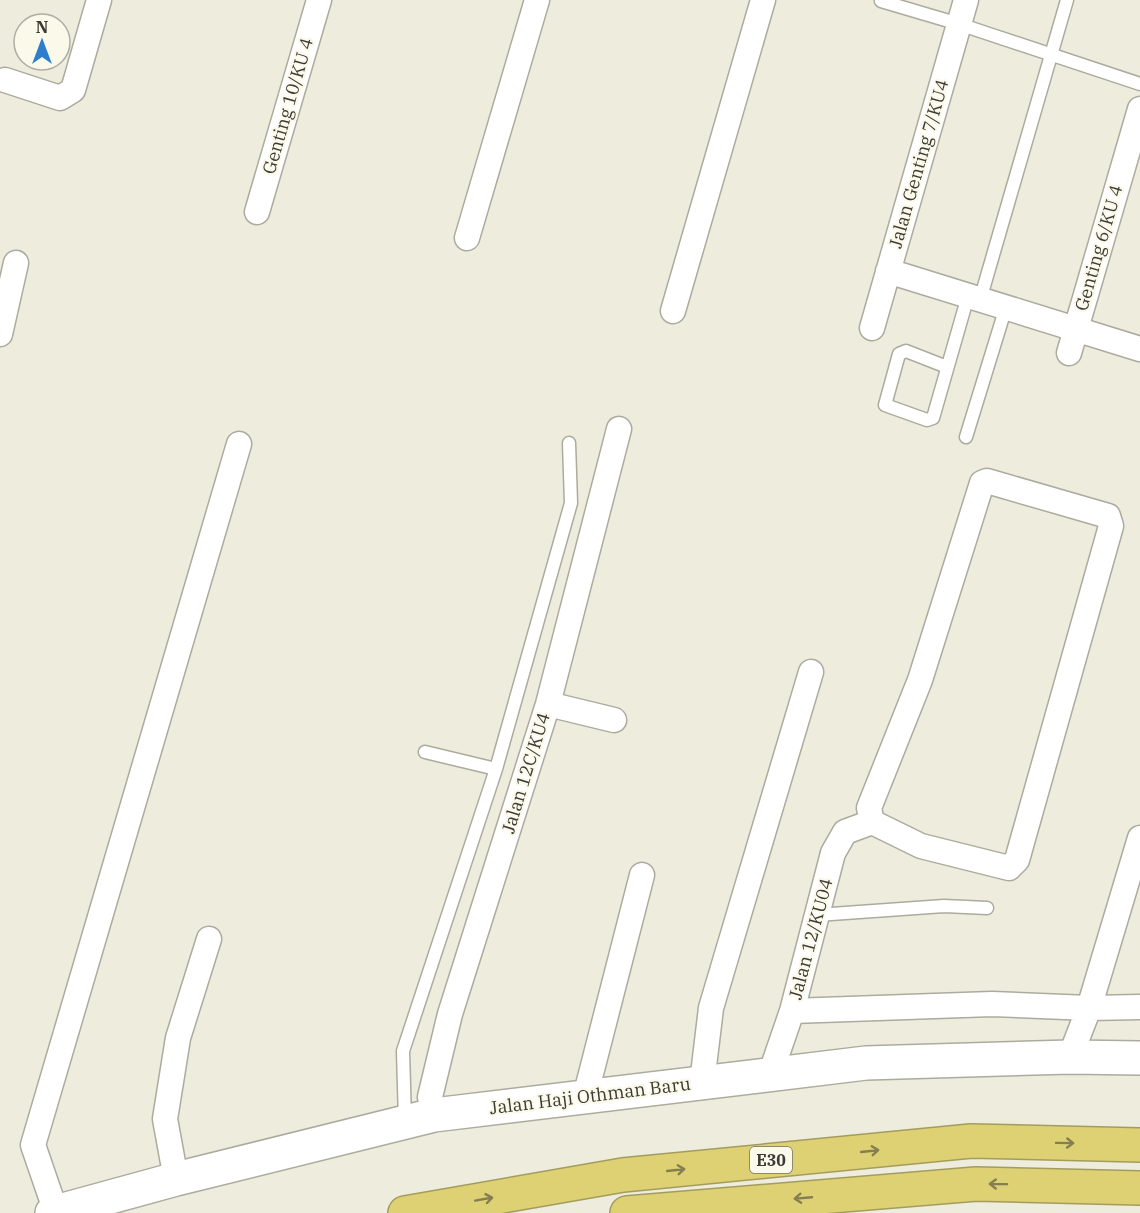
<svg xmlns="http://www.w3.org/2000/svg" width="1140" height="1213" viewBox="0 0 1140 1213" font-family="'IBM Plex Serif',serif">
<rect width="100%" height="100%" fill="#eeecdd"/>
<g fill="none" stroke-linecap="round" stroke-linejoin="round">
<defs>
<path id="lane" d="M881 1 959 24 1140 84
M980 300 1067 0
M947 367 906 351 899 354 885 405 927 420 933 418 968 296
M966 437 1006 307
M425 752 496 769
M817 915 944 906 987 908
M405 1121 403 1051 496 769 571 503 569 443"/>
<path id="street" d="M5 80 60 98 73 90 99 0
M257 212 319 0
M467 238 537 0
M888 271 1140 349
M673 311 763 0
M872 328 966 0
M0 334 16 263
M1069 353 1140 109
M987 481 1108 516 1111 526 1017 860 1009 868 921 846 872 822 869 808 920 680 982 483Z
M548 704 614 720
M792 1011 992 1004 1089 1008 1140 1007
M1070 1057 1089 1008 1140 838
M770 1075 792 1011 833 853 845 832 872 822
M702 1083 711 1008 811 672
M585 1097 642 875
M434 1115 430 1097 450 1014 548 704 619 429
M176 1179 165 1119 178 1038 209 939
M56 1212 33 1145 239 444"/>
<path id="secondary" d="M52 1213 176 1179 434 1115 866 1063 1070 1057 1140 1058"/>
<path id="highway" d="M405 1213 623 1175 971 1141 1140 1145
M627 1213 976 1184 1140 1188"/>
</defs>
<use href="#lane" stroke="#acab9d" stroke-width="15"/>
<use href="#street" stroke="#acab9d" stroke-width="27"/>
<use href="#secondary" stroke="#acab9d" stroke-width="36"/>
<use href="#highway" stroke="#a49c5d" stroke-width="36"/>
<use href="#lane" stroke="#fff" stroke-width="12"/>
<use href="#street" stroke="#fff" stroke-width="24"/>
<use href="#secondary" stroke="#fff" stroke-width="33"/>
<use href="#highway" stroke="#ddd173" stroke-width="33"/>
</g>
<defs><path id="oneway-shaft" d="M-6 0H5M1.5-3L5.5 0L1.5 3" fill="none" stroke-width="1.6" stroke-linecap="round" stroke-linejoin="round" transform="scale(1.5)"/></defs>
<g stroke="#847e51">
<use href="#oneway-shaft" transform="translate(1065 1143) rotate(1)"/>
<use href="#oneway-shaft" transform="translate(870 1151) rotate(-6)"/>
<use href="#oneway-shaft" transform="translate(676 1170) rotate(-6)"/>
<use href="#oneway-shaft" transform="translate(998 1184) rotate(-179)"/>
<use href="#oneway-shaft" transform="translate(803 1198) rotate(175)"/>
<use href="#oneway-shaft" transform="translate(484 1199) rotate(-10)"/>
</g>
<g text-anchor="middle" stroke-width="4.5" stroke-linejoin="round" paint-order="stroke">
<rect fill="#fbf9ea" stroke="#75736b" stroke-width="1.5" x="750" y="1147" width="42" height="26" rx="4.5"/>
<g font-size="16" font-weight="bold" fill="#3b3a35">
<text x="771" y="1166">E30</text>
</g>
<g font-size="18" fill="#3b3a35" stroke="#fbf9ea">
<text transform="translate(288 106) rotate(-74)" y="6">Genting 10/KU 4</text>
<text transform="translate(919 164) rotate(-74)" y="6">Jalan Genting 7/KU4</text>
<text transform="translate(1099 248) rotate(-74)" y="6">Genting 6/KU 4</text>
<text transform="translate(526 773) rotate(-73)" y="6">Jalan 12C/KU4</text>
<text transform="translate(811 939) rotate(-75)" y="6">Jalan 12/KU04</text>
<text transform="translate(590 1096) rotate(-7)" y="6">Jalan Haji Othman Baru</text>
</g>
</g>
<g transform="translate(42 42)"><circle r="28" fill="#fbf9ea" stroke="#aeada2" stroke-width="1.5"/>
<path d="M0-4.5L10 22L0 15L-10 22Z" fill="#2f7dcd"/>
<text y="-9" font-size="16" font-weight="bold" text-anchor="middle" fill="#3b3a35">N</text>
</g>
</svg>
